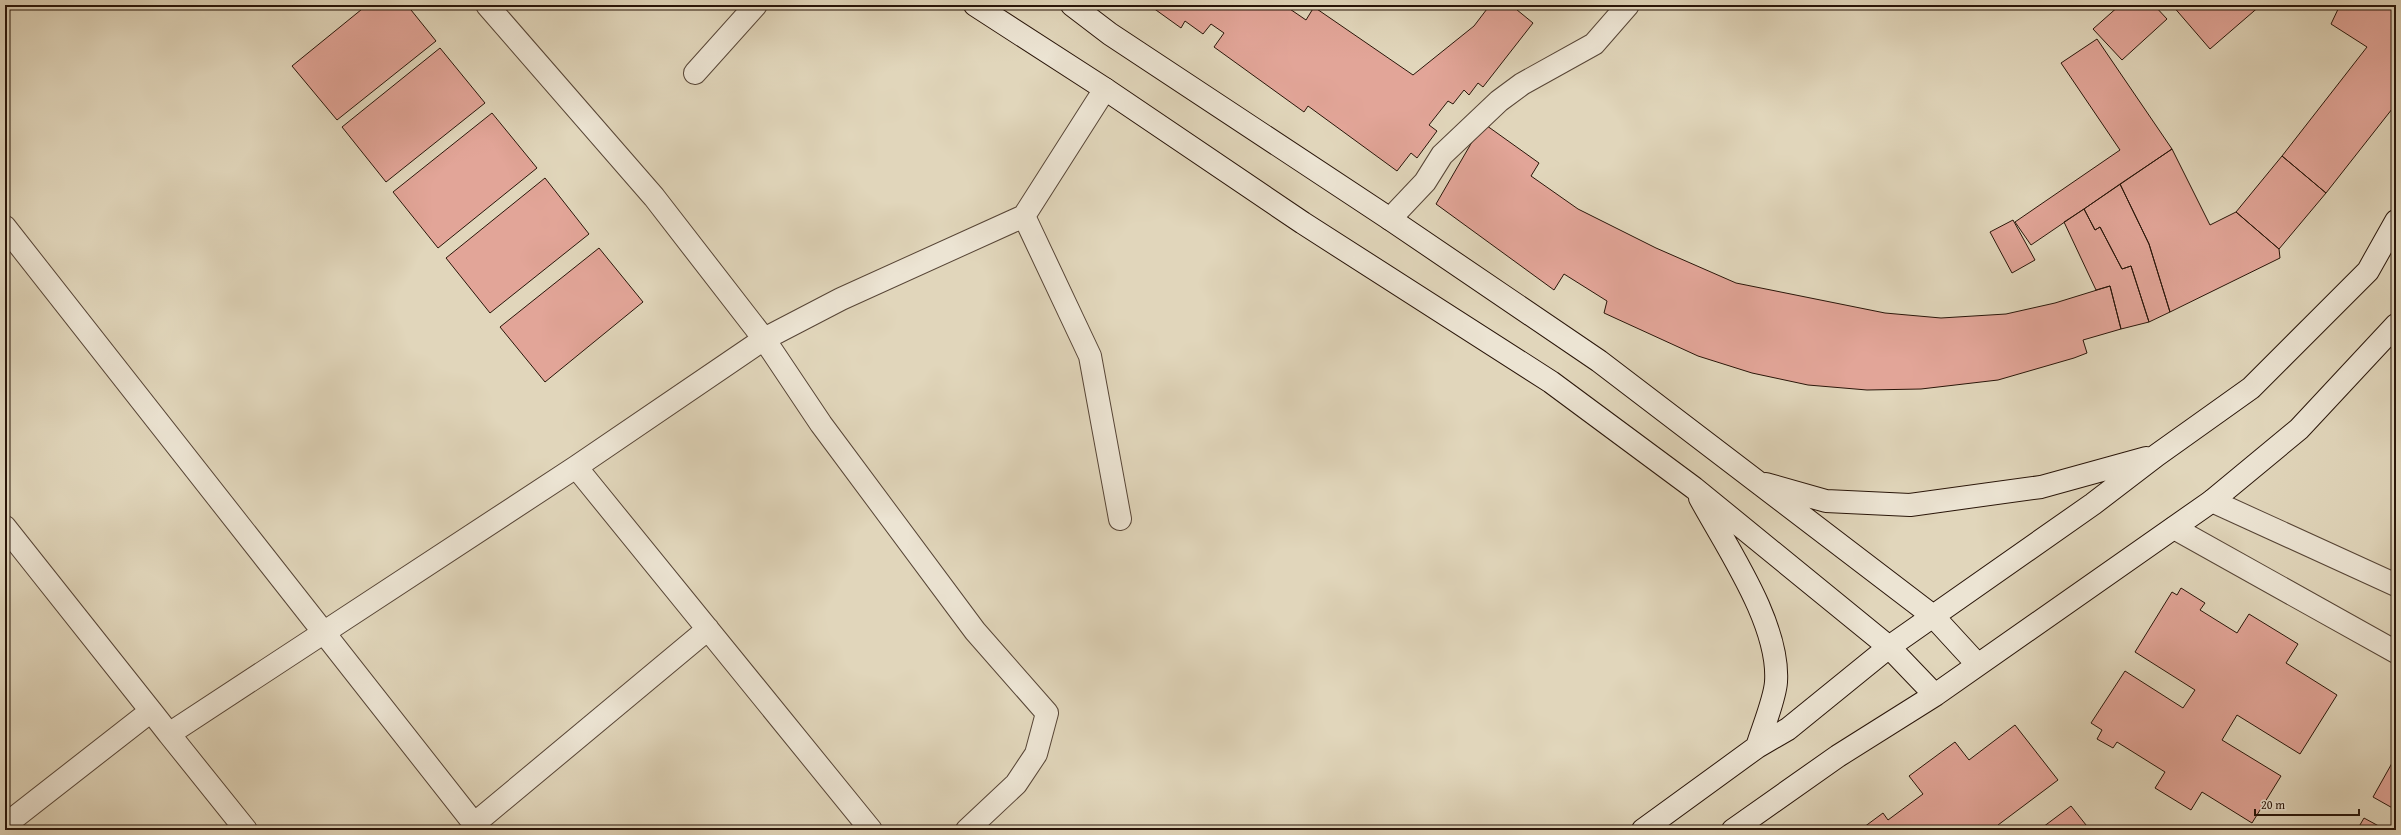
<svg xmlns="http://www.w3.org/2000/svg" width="2401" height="835" viewBox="0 0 2401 835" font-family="'Gentium Book Plus',serif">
<rect width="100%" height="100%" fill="#e1d6bb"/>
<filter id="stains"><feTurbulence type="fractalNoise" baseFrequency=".005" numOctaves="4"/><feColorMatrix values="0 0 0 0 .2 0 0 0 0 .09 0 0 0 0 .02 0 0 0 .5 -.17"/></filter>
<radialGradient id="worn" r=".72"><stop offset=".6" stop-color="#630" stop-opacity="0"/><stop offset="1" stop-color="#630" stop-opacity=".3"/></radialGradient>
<path fill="#e2a598" stroke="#291509" d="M367 5H407L436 41 337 120 292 66Z
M1149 5H1284L1306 20 1314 7 1413 75 1474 26 1490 5H1511L1533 23 1483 87 1478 83 1469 95 1464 90 1453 104 1448 101 1429 125 1437 131 1417 158 1411 153 1397 171 1308 106 1304 112 1214 47 1224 33 1211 24 1203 34 1185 21 1181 28Z
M2120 5H2154L2167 19 2122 60 2093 29Z
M2172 5H2261L2210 49Z
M2340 5H2396V104L2326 193 2282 156 2367 47 2331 24Z
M2097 39 2172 149 2031 245 2015 222 2120 150 2061 63Z
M440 48 485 103 386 182 342 127Z
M492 113 537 168 438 248 393 192Z
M1483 123 1539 163 1531 176 1578 209 1656 248 1736 283 1885 313 1941 318 2006 314 2055 303 2110 286 2121 329 2083 340 2087 353 2074 358 1998 380 1921 389 1867 390 1808 385 1752 373 1698 356 1604 313 1607 301 1564 274 1554 290 1436 204Z
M2172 149 2210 225 2236 212 2279 249 2280 258 2170 312 2149 244 2120 184Z
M2282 156 2326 193 2279 249 2236 212Z
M545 178 589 234 490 313 446 258Z
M2120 184 2149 244 2170 312 2149 322 2131 266 2122 269 2100 227 2095 230 2084 209Z
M2084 209 2095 230 2100 227 2122 269 2131 266 2149 322 2121 329 2110 286 2096 290 2064 222Z
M2013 220 2035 260 2012 273 1990 232Z
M599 248 643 302 545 382 500 327Z
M2181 588 2205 603 2200 610 2237 633 2249 614 2298 644 2286 663 2337 695 2300 754 2237 715 2222 740 2281 776 2252 823 2202 792 2191 810 2155 788 2165 772 2117 742 2113 748 2097 739 2102 730 2091 723 2125 671 2183 708 2195 690 2135 652 2172 592 2177 595Z
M2015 725 2058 780 1998 825 2003 830H1860L1883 813 1888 820 1923 794 1909 776 1955 742 1969 760Z
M2396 756V810L2373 797Z
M2071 806 2090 830H2039Z
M2364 818 2386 830H2357Z"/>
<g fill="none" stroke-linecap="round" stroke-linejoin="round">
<defs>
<path id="minor" d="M487 5 654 197 764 339 821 424 975 631 1047 713 1036 754 1016 784 967 830
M695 73 756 5
M1024 216 1090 356 1120 519
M1390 219 1425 182 1442 155 1499 101 1522 84 1594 44 1628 5
M5 227 479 830
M576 467 871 830
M2212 501 2396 585
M5 527 151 711
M2174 528 2396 652
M169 734 246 830
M474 824 708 629
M5 825 151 711 169 734 576 467 764 339 841 299 1024 216 1105 89"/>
<path id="secondary" d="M975 5 1105 89 1303 223 1551 382 1694 488 1889 647 1935 695
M1072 5 1110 34 1390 219 1599 361 1933 616 1978 665
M1766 484 1826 501 1910 505 2041 487 2146 458
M1700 498C1727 548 1780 624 1776 682 1775 699 1762 730 1757 747
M1643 830 1757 747 1788 729 1889 647 2093 504 2157 455 2251 388 2368 271 2396 221
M1733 830 1838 756 1935 695 2212 501 2299 429 2396 325"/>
</defs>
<use href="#minor" stroke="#574536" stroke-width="24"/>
<use href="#secondary" stroke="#291509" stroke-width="24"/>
<use href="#minor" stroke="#ece4d3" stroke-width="22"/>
<use href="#secondary" stroke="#ece4d3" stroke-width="22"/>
</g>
<rect width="2401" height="835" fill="none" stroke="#e1d6bb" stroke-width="20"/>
<rect x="6" y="6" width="2389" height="823" fill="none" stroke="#291509" stroke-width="2"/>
<rect x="10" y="10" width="2381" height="815" fill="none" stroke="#291509"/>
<path d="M2255 809v6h104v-6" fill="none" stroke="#291509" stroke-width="2"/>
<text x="2261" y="809" font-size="12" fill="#291509" stroke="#ece4d3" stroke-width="3" paint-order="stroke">20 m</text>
<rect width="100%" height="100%" filter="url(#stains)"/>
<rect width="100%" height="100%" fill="url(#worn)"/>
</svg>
